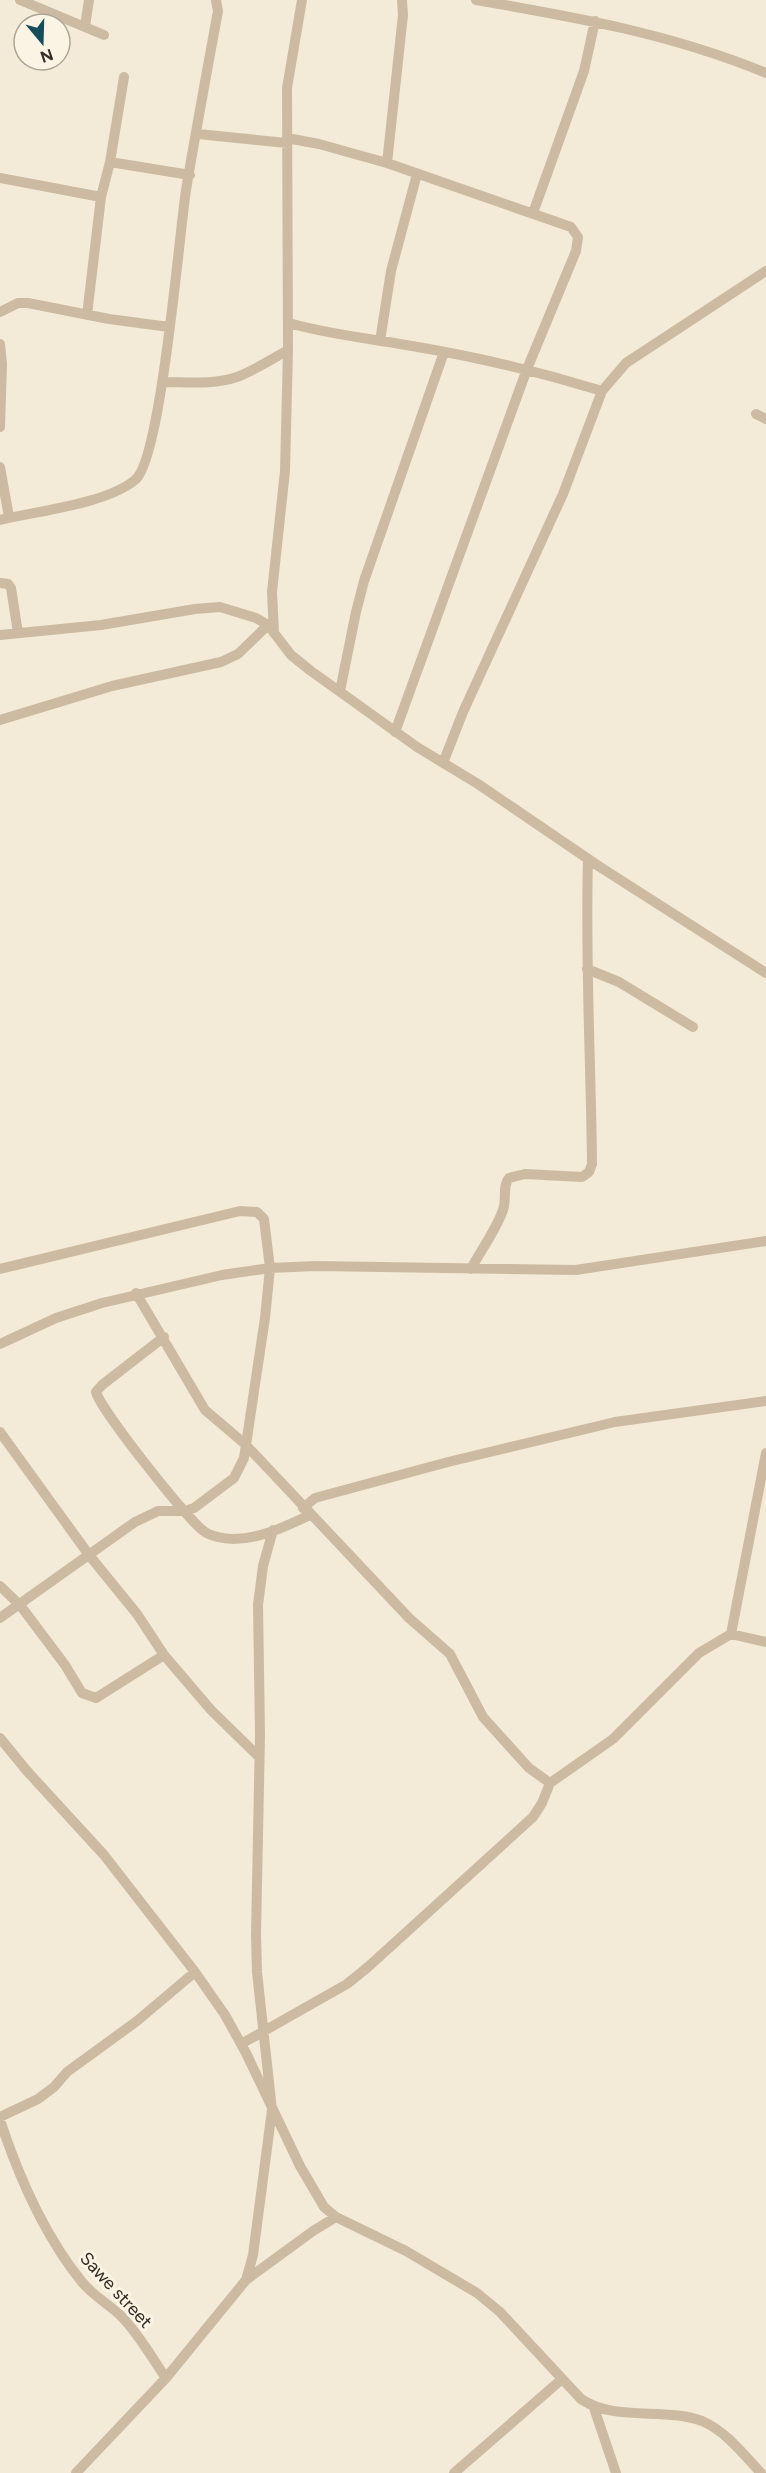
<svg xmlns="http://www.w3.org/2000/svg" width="766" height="2473" viewBox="0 0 766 2473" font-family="Figtree,sans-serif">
<rect width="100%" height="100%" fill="#f3ead7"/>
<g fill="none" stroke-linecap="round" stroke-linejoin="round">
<path stroke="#ccbba2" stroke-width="10" d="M20 0 104 35
M476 0C575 17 672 34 766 73
M85 26 89 0
M198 134 287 143
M287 138 319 144 387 163 571 227 578 237 576 251 527 369 395 732
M110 162 190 175
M387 163 403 15 402 0
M0 178 101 197
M533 213 584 71 595 21
M0 312 18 303H28L109 319 169 327
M87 315 101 197 110 162 124 77
M289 323C327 334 366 338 406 345 473 356 537 371 602 391
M380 341 391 271 417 174
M0 344 2 364 0 427
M162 382C186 382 214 385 237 377 255 370 272 359 288 350
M756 414 766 419
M0 467 9 517
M0 520C37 511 106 504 135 480 161 460 179 236 186 190 196 130 207 71 218 11L216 0
M0 583 8 584 11 588 18 633
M274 633 272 592 285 471 288 350 287 88 302 0
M0 635 101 625 195 609 220 607 256 618 268 625 291 655 311 671 417 747 478 784 600 867 766 973
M340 691 356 612 364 581 444 352
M0 720 112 686 221 662 238 654 268 625
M443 763 463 712 563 494 602 391 626 363 766 271
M587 969 619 982 693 1027
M0 1269 240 1211 257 1212 264 1219 270 1268 265 1318 244 1458 234 1478 194 1508 185 1511H158L135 1522 0 1618
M471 1269C481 1250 496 1230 503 1210 507 1199 502 1186 509 1178L525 1174 582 1177 589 1172 592 1164C591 1062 585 961 588 859
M136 1293 205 1410 245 1444 409 1618 450 1654 483 1717 529 1768 550 1783
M164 1337 102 1385 96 1392C100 1409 190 1523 205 1532 209 1535 214 1536 218 1537 247 1545 285 1527 310 1515
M0 1344 56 1318 102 1303 222 1275 270 1268 316 1266 576 1270 766 1241
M0 1432 89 1555 137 1614 164 1655 211 1710 258 1756
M303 1508 315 1498 448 1462 615 1422 766 1401
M0 1586 20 1605 65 1665 82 1693 96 1698 164 1655
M731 1634 766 1453
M0 1738 27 1771 104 1855 195 1972 225 2015 246 2053 300 2166 324 2207 336 2217 406 2251 477 2293 500 2312 581 2399C615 2422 664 2407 702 2421 726 2431 744 2455 761 2473
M241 2044 347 1984 368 1967 533 1817 542 1803 550 1783 613 1739 699 1653 731 1634 766 1642
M0 2117 38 2099 54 2087 67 2072 137 2021 195 1972
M0 2120C19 2178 44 2235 82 2282 94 2297 111 2305 123 2318 140 2336 152 2358 166 2378
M246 2280 313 2231 336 2217
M594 2408 616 2473
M76 2473 166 2378 246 2280 253 2255 272 2110 257 1972 256 1935 260 1735 258 1605 263 1566 273 1530
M454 2473 562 2379"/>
</g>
<g text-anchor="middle" stroke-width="6" stroke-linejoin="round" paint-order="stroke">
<g font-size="18" fill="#362d25" stroke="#fbf3e3">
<text transform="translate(116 2290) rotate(47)" y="6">Sawe street</text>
</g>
</g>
<g transform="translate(42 42) rotate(161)"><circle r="28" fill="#fbf3e3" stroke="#aca497" stroke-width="1.5"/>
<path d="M0-4.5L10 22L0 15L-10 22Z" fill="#174d5b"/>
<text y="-9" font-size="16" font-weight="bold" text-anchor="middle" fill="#362d25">N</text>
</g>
</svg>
